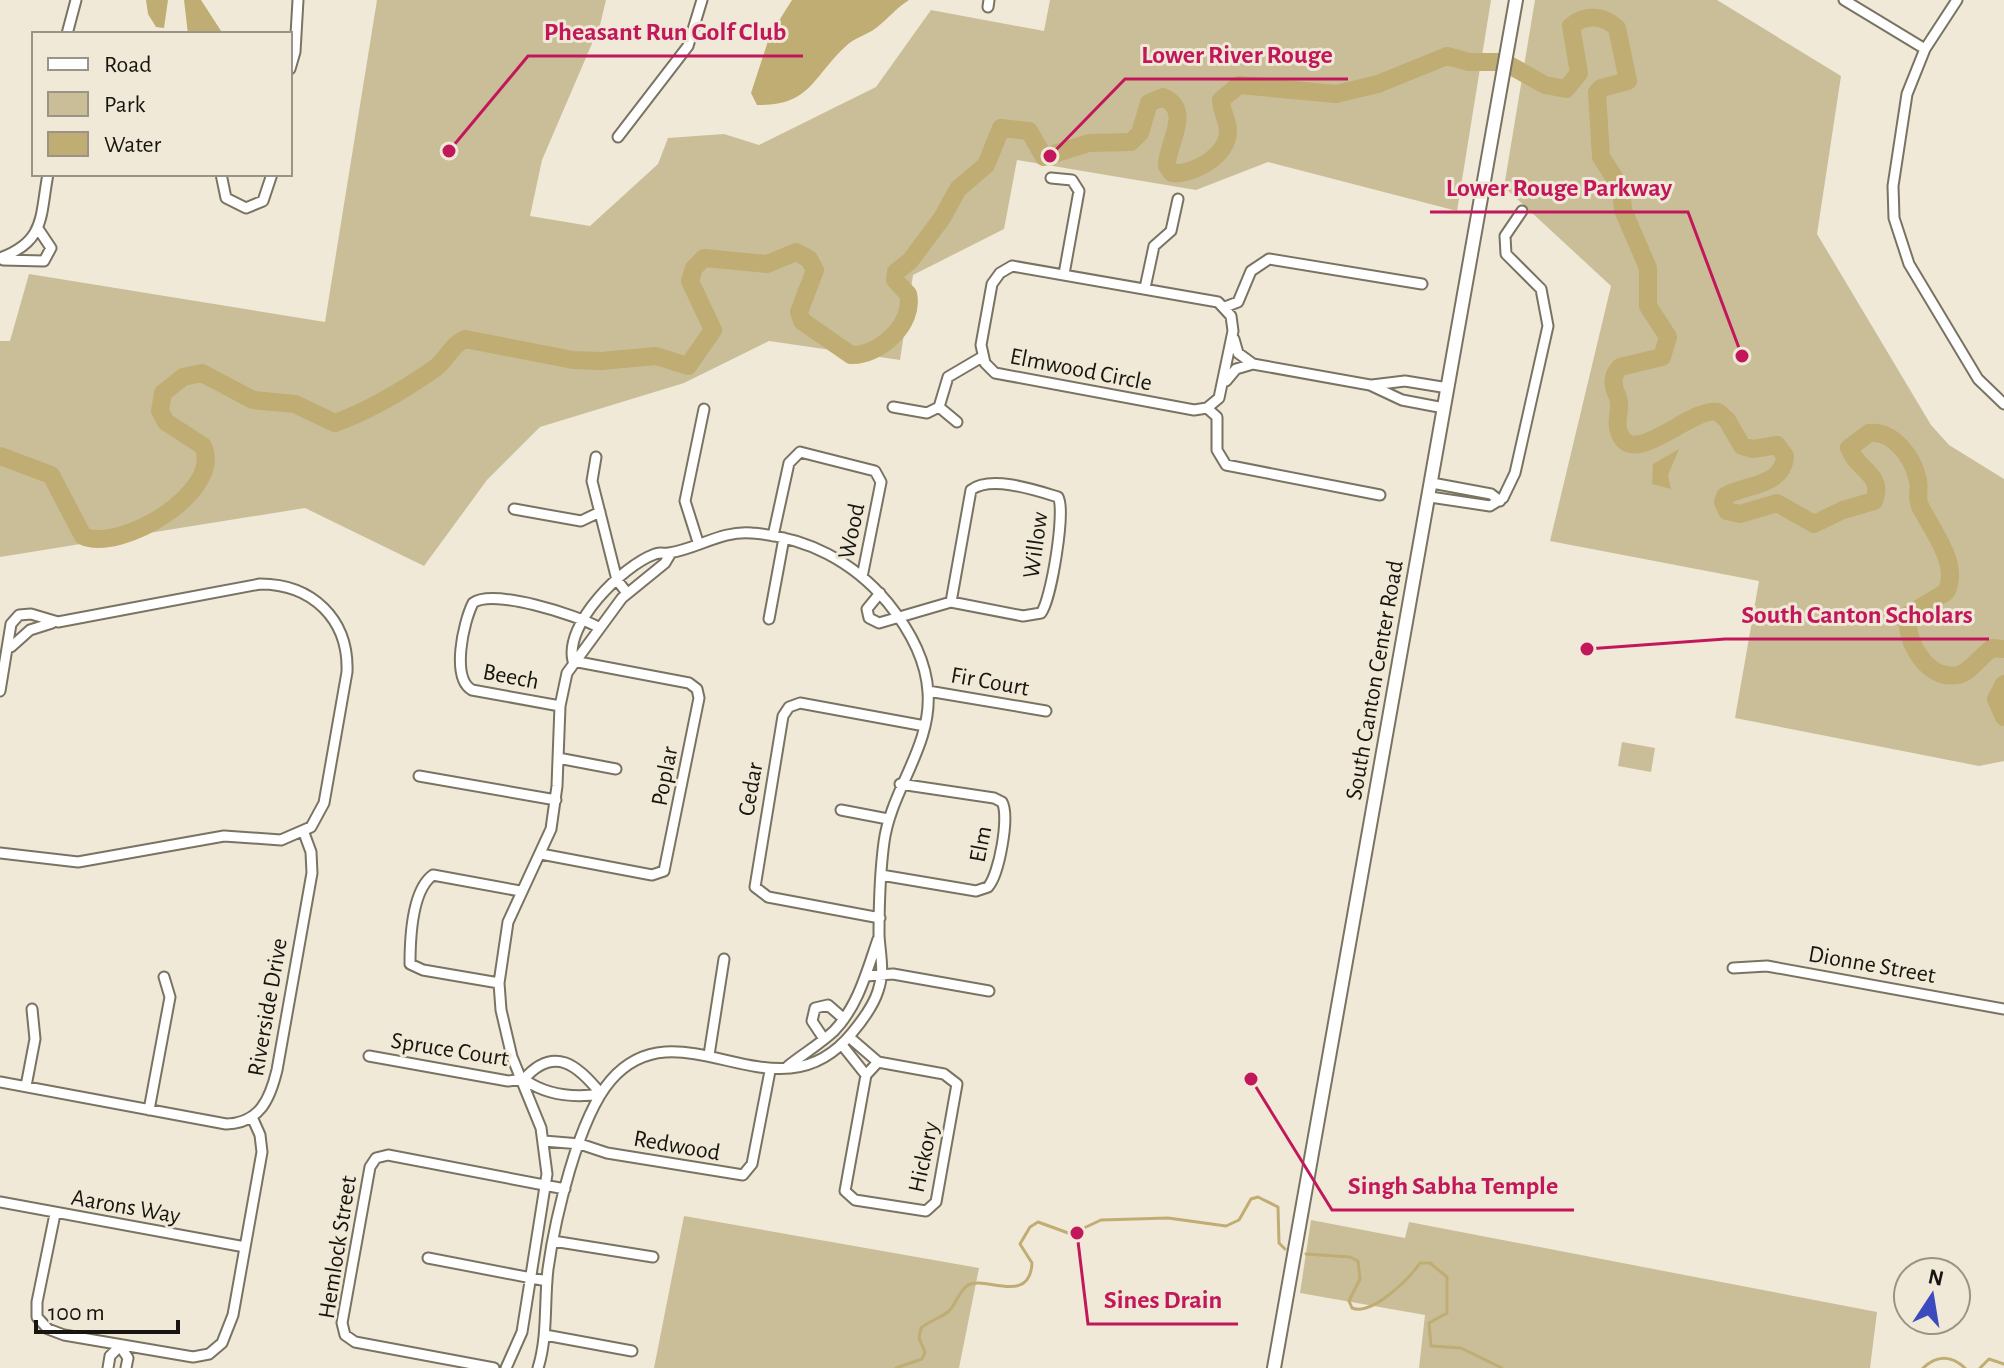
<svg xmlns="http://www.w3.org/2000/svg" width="2004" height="1368" viewBox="0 0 2004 1368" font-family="'Alegreya Sans',sans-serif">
<rect width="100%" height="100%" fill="#f0e9d7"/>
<path fill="#cabe98" d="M377 0H606L600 25 542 160 530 216 590 226 658 164 668 138 724 134 759 145 876 87 931 10 1044 31 1050 0H1491L1457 211 1268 162 1196 190 1017 160 1004 229 913 275 900 360 769 341 684 383 540 427 487 480 424 566 305 508 0 557V341H10L29 274 325 322Z
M1535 0H1717L1841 76 1817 234 1931 425 1949 445 2004 479V761L1979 766 1735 718 1759 581 1550 541 1611 286 1504 187Z
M1622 742 1655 748 1651 772 1618 766Z
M684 1216 979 1268 959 1368H654Z
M1311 1220 1405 1238 1409 1222 1877 1312 1870 1368H1419L1425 1315 1300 1293Z"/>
<path fill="#c0ad74" d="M146 0H168L164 28 156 27 148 14Z
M184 0H201L223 34H188Z
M792 0H909C896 8 888 19 876 28 867 35 855 37 845 47 812 78 810 106 757 105L751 93 770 35Z
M1679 449 1668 475 1671 489 1652 484 1653 464Z"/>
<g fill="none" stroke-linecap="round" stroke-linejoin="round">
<path stroke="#c0ad74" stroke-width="3" d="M1306 1254 1350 1257 1358 1261 1360 1279 1349 1301 1352 1308C1372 1316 1409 1279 1420 1263H1430L1447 1277V1313L1429 1323 1431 1346 1461 1348 1502 1368
M896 1368 922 1359 925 1352 919 1338 921 1328C929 1321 941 1318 949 1311 956 1304 959 1291 968 1285 984 1275 1030 1306 1032 1263L1020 1244 1030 1227 1038 1222 1071 1234 1101 1220 1168 1218 1226 1226 1239 1220 1251 1199 1258 1197 1278 1207 1279 1243 1285 1249
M1923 1368C1937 1355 1951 1355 1965 1368
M1980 1368 1989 1359 2004 1364"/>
<path stroke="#c0ad74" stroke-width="18" d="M0 456 51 475 83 536C120 553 224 492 203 446L166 422 160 411 163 393 183 377 202 373 253 400 295 404 335 423C371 410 402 391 434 369 447 360 451 345 465 339L573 360 601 361 656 356 688 366 713 330 690 281 694 268 704 258 767 264 796 252 809 259 815 270 799 312 802 321 851 355C879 356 915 324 908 294L895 280 896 272 910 261 942 218 958 189 986 165 1001 128 1029 131 1044 157 1089 143 1131 142 1140 133 1149 103 1163 97C1194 111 1166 144 1167 166L1172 173C1193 175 1228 156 1228 131 1228 120 1221 111 1221 100L1239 85 1336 94 1378 84 1447 56 1469 62H1504L1545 85 1566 89 1579 73 1571 26C1585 14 1604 15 1617 28L1628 81 1601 88 1597 92 1601 157 1621 188 1623 210 1648 268V306L1668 337 1662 357 1620 367C1612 375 1612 385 1617 395 1623 408 1614 420 1619 432 1632 471 1691 406 1718 412L1727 420 1742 446 1753 449 1777 445 1785 456C1783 487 1745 484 1725 496L1723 502 1727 511 1740 514 1777 503 1814 524 1843 510 1874 501C1885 475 1856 469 1849 448L1869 433C1894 430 1914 459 1918 481 1920 490 1916 497 1920 506 1931 529 1961 565 1946 592L1908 615C1904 640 1927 681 1958 675 1969 673 1982 655 1992 648L2004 649
M2004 684 1996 699 2004 717"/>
<defs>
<path id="street" d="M1844 0 1925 49
M1957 0 1925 49 1907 94 1893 186 1894 218 1909 264 1978 379 2004 404
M988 7 989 0
M67 34 76 0
M290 69 295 52 298 0
M618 137 688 46 702 0
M221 174 226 198 246 208 263 201 272 174
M1051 178 1072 180 1079 191 1064 274
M0 258C46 241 40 216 48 174
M3 260 44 261 51 248 39 230
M1012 266 1218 302 1231 316 1233 331 1219 398 1207 408 1194 410 995 373 985 363 981 345 992 284 1000 273Z
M1145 288 1154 246 1171 231 1178 199
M1225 307 1238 302 1251 271 1269 259 1422 284
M1234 339 1238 353 1253 364 1370 385 1402 400 1444 408
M1226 381 1236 369 1253 364
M1372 385 1405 381 1448 388
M893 407 927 413 939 407
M939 407 948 377 982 357
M939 407 957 422
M1207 408 1217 417V450L1226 465 1380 495
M596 457 592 481 617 580 627 593
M1432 483 1491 494 1500 501
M1430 497 1490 506 1503 498 1515 473 1548 326 1541 289 1506 254 1505 236 1522 211
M514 509 581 521 600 512
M773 536 789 463 800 452 875 471 881 482 862 577
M698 542 685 501 704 409
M880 593 867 609 869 618 879 623 951 602 1023 616 1041 613C1051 601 1066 510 1058 497 1035 490 991 475 971 490L951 602
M769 619 784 538
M11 647 30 630 52 623
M0 691 11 624 19 615 31 614 58 622 260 584C312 584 349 619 347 672L324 803 311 827 281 840 224 836 78 862 0 853
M928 691 1046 711
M560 706 472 690C451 678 463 623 473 603 493 588 576 615 598 627
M558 758 616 769
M419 776 556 800
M841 810 888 819
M541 854 652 875 664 871 699 698 697 689 689 683 573 661
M881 875 976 891 988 887C999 875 1010 816 1002 802L994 798 900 784
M880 918 768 897 755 887 783 716 789 707 800 703 925 726
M1733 968 1767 966 2004 1009
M866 976 893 974 989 991
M499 983 423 970 410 964C410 939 412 890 433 875L520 891
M849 1037 878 1062
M824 1039 812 1021 815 1008 828 1005 844 1019
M842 1045 866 1075 845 1191 855 1200 926 1211 936 1202 957 1084 944 1074 878 1062 866 1075
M709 1055 724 959
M369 1056 508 1081 524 1079
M788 1066C803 1054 820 1044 834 1031 858 1006 867 971 878 939
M524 1079C554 1045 578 1065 601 1094
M525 1080C548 1096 574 1098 601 1094
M0 1082 226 1124C260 1123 270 1099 277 1070L312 873 311 852 304 833
M26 1086 35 1039 32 1009
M149 1110 170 997 164 977
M544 1141 580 1144 607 1153 743 1175 752 1164 770 1071
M0 1202 245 1247
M55 1214 37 1302V1317L48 1329 64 1335 193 1357 209 1354 222 1343 233 1315 262 1152 260 1135 252 1117
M553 1241 653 1257
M428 1258 547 1281
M545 1335 632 1351
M108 1368 110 1356 120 1346 128 1358 126 1368
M494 1368 355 1342 345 1335 342 1323 370 1167 376 1158 388 1155 565 1189
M506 1368 522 1332 547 1174 541 1128 512 1057 501 1010 499 983 508 922 551 829 557 786 560 706 567 673 622 598 665 563 671 553
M538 1368C548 1336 544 1302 548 1269 555 1219 578 1118 611 1080 680 1000 777 1125 852 1033 862 1021 873 1007 878 991 885 971 880 955 879 935 879 904 880 872 884 842 891 790 932 746 928 692 926 658 909 629 888 603 853 561 806 537 752 533 722 530 697 549 669 553 663 554 662 552 655 554 622 566 564 624 573 661"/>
<path id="secondary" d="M1274 1368 1516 0"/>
</defs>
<use href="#street" stroke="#797362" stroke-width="13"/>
<use href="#secondary" stroke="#797362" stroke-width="16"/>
<use href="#street" stroke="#fff" stroke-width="9"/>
<use href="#secondary" stroke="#fff" stroke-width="12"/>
</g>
<g text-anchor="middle" stroke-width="6" stroke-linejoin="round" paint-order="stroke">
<g font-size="24" fill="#17150f" stroke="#f0e9d7">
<text transform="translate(1081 369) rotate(11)" y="8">Elmwood Circle</text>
<text transform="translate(851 531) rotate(-78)" y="8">Wood</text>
<text transform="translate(1035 545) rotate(-82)" y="8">Willow</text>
<text transform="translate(511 676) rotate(11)" y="8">Beech</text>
<text transform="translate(1374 680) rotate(-80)" y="8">South Canton Center Road</text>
<text transform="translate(990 681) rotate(10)" y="8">Fir Court</text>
<text transform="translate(664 776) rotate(-79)" y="8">Poplar</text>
<text transform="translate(750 789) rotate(-80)" y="8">Cedar</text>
<text transform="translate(980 844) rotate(-79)" y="8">Elm</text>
<text transform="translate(1872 964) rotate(10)" y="8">Dionne Street</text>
<text transform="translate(267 1007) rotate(-80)" y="8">Riverside Drive</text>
<text transform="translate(450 1049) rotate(9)" y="8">Spruce Court</text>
<text transform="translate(677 1145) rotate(10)" y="8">Redwood</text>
<text transform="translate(923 1157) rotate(-78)" y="8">Hickory</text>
<text transform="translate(126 1206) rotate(10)" y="8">Aarons Way</text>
<text transform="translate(337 1247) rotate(-81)" y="8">Hemlock Street</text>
</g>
</g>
<path fill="none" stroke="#c2185b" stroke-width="3" d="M449 151L528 56H803M1050 156L1125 79H1348M1742 356L1688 212H1430M1587 649L1725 639H1989M1251 1079L1332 1210H1574M1077 1233L1088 1324H1238"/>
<g fill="#c2185b" stroke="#f0e9d7" stroke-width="3">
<circle cx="449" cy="151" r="8"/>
<circle cx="1050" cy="156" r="8"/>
<circle cx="1742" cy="356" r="8"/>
<circle cx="1587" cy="649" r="8"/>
<circle cx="1251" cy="1079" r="8"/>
<circle cx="1077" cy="1233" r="8"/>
</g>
<g font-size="26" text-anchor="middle" font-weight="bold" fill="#c2185b" stroke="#f0e9d7" stroke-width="6" stroke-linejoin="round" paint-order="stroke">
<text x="665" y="40">Pheasant Run Golf Club</text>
<text x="1237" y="63">Lower River Rouge</text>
<text x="1559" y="196">Lower Rouge Parkway</text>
<text x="1857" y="623">South Canton Scholars</text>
<text x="1453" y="1194">Singh Sabha Temple</text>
<text x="1163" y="1308">Sines Drain</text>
</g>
<rect x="32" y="32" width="260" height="144" fill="#f0e9d7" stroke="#999487" stroke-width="2"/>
<rect x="48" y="58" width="40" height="12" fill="#ffffff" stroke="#999487" stroke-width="2"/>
<text x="104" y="72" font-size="24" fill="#17150f">Road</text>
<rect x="48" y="92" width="40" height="24" fill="#cabe98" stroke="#999487" stroke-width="2"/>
<text x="104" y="112" font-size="24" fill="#17150f">Park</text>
<rect x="48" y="132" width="40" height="24" fill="#c0ad74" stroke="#999487" stroke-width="2"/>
<text x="104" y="152" font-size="24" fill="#17150f">Water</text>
<g transform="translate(1932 1296) rotate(12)"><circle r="38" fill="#f0e9d7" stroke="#999487" stroke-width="2"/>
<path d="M0-6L14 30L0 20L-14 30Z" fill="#3b4bbe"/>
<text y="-12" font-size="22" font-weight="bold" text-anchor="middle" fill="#17150f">N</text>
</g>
<path d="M36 1320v12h142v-12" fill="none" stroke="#17150f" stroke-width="4"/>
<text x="48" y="1320" font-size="24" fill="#17150f" stroke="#f0e9d7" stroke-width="6" paint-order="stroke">100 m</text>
</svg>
